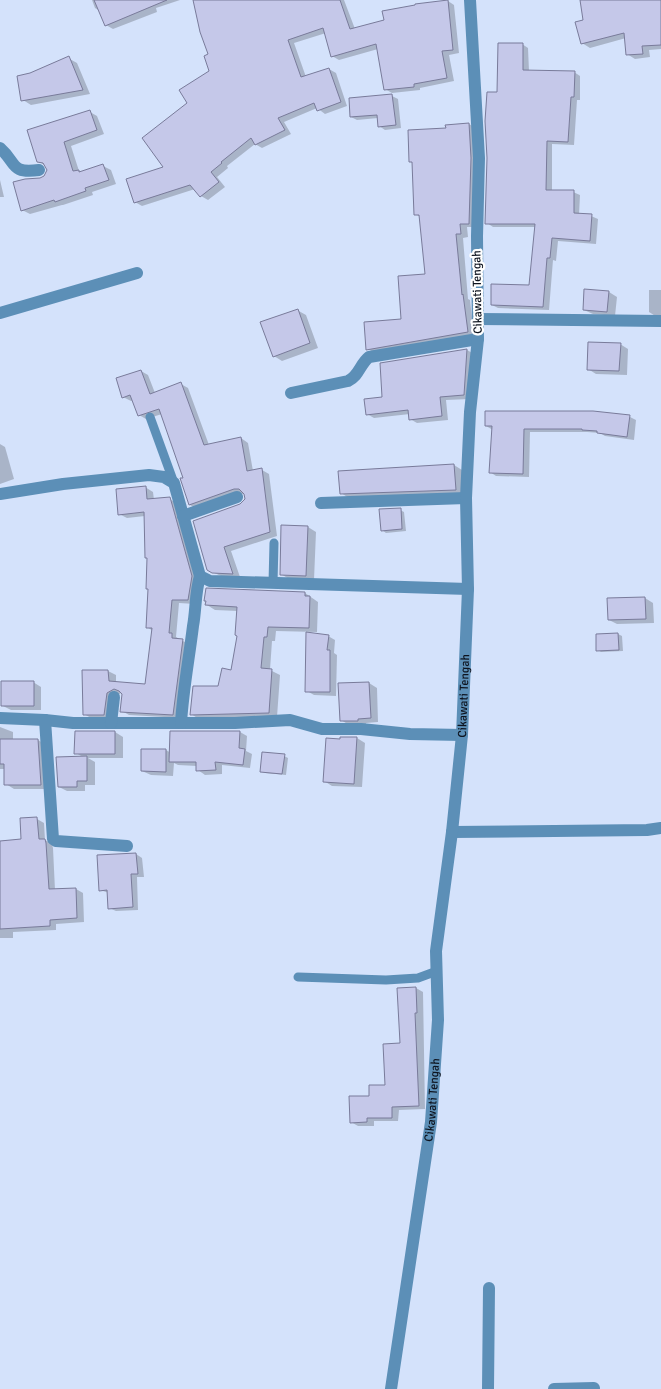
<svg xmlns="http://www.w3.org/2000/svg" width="661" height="1389" viewBox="0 0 661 1389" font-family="Signika,sans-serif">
<rect width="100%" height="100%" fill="#d4e2fb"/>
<path fill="#0003" d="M92 0H180L156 8 157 12 113 29 106 25 100 11 95 8Z
M194 0H344L355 29 448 1 454 5 459 53 449 55 454 81 420 88V90L392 93 385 89 378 49 339 60 332 56 326 33 294 43 306 77 329 69 336 73 347 106 325 114 317 108 284 122 291 134 262 148 255 144 227 166 228 168 217 177 225 187 208 200 201 196 195 189 142 206 135 202 166 168 189 104 211 72 210 55Z
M582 0H637L661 3V49L649 50 650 57 635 59 627 54 626 38 590 48 582 43 584 21Z
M522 44 528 48 529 71 574 72 580 76V100H577L574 145 552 144V192H573L580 195 579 215 591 216 598 219 596 244 558 241 556 261 553 260 549 310 498 308 492 305 530 286 536 227H493L487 223 498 93Z
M68 58 77 63 90 94 31 105 23 100 31 74Z
M392 96 398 99 401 128 385 130 379 126 378 118 357 120 351 117Z
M90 112 97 116 104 134 71 146 79 171 82 173 103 166 111 170 116 184 92 192 93 195 63 205H62L30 214 22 210 40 179 45 177 48 170 46 166 38 161Z
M469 124 476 128V227H467L468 237 463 238 468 299 470 300 474 336 375 353 368 349 403 320 427 275 421 217 415 214 413 163 411 162 447 129Z
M0 180 4 197H0Z
M649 290H661V317H657L649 312Z
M609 292 617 297 615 316 593 314 584 310Z
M297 310 306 315 318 348 282 361 274 356Z
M620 344 628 349 627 375 596 374 588 369Z
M467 350 474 354 470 399 446 400 448 420 417 423 410 419V414L374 418 367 414 383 398 381 365Z
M141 371 148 375 155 393 181 384 188 388 209 445 241 438 248 443 253 471 262 470 269 474 277 536 231 551 240 577 221 576 208 570 241 506 246 499V493L197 509 190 505 184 479 162 414 146 419 139 415 134 400 131 401 123 397Z
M630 417 636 420 634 440 605 436 600 433 587 432H530L529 477 496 476 490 472 493 430 486 426Z
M0 444 5 447 14 479 0 484Z
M454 465 462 470 464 494 349 498 341 493Z
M145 487 153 492 154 500 169 499 177 503 199 581 195 604 179 603 176 637 190 645 181 718 129 715 122 711 123 692 114 697 111 718H91L84 714 83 671H108L116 675V683L146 685 153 631 147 627 149 589 145 516 127 518 119 514Z
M400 510 404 512 406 531 386 533 382 530Z
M308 527 316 532 314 580 289 579 281 574Z
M305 593 318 602 317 632 276 631 275 641H272L270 670 280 675 277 717 199 719 191 714 219 687 232 671 239 636 238 611 215 610 207 605Z
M645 598 653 603 654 623 617 624 609 620V599Z
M618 634 622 636 623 651 601 652 598 650Z
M328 636 335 640 334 653 337 655 336 696 314 695 307 691Z
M33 682 41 687V710H11L3 706Z
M369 683 377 688 378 722 366 723V725H349L341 720Z
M0 727 13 732V740H38L46 745 49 789H14L6 784V769H0Z
M115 732 123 737V758H88L95 762V785H85V791H67L59 787 83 757 76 753Z
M240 732 247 736 246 751 252 754 250 768 222 765V774L205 775 198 770 197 766 178 765 174 763 173 776 151 775 142 771 166 750 171 753Z
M357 738 365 743 362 787 332 786 324 781Z
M284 756 288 758 286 775 265 773 261 771Z
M37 819 44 823 45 840 52 844 53 848 55 890 76 889 83 893 84 922 56 924V930L13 932V938H0V841L22 840Z
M136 854 142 858 144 877H137L138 910 116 911 109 908V893L100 890 98 856Z
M416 988 423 992 425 1109 399 1110 398 1121H374V1126H358L351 1122 370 1098 386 1087 402 1044Z"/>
<path fill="#c5c8e9" stroke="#797b9a" d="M94 0H167L105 26Z
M193 0H340L350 29 384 20 382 11 415 5V4L448 0 453 50 442 51 447 78 414 84V87L384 90 376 44 331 57 323 28 288 40 301 77 329 68 341 102 317 111 314 103 278 118 285 130 255 145 251 138 221 162 222 163 211 172 219 182 200 197 190 185 134 203 126 179 163 167 142 138 187 103 179 90 209 71 204 56 208 54 200 32Z
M580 0H661V45L642 46 643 54 626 55 624 33 581 44 575 22 583 20Z
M498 43H523V70L575 71 574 97H571L568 142 547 141 546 190H574V213L592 214 590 241 552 238 550 258H547L543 307 491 305V284L529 285 535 224H485L487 158 485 121 487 92H497Z
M69 56 83 90 21 101 17 76 30 73Z
M392 94 396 125 378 127 377 115 350 117 349 98Z
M90 110 97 130 64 142 73 171 79 170V172L103 164 109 180 85 188 86 191 55 202 54 200 21 211 13 182 25 179 40 178 44 176 47 170 43 163 37 162 27 130Z
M469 123 471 158 469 224H460L461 234H456L462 295 463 294 468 332 366 350 364 322 401 319 398 276 425 274 419 215H414L412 162H409L408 130 446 128 445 125Z
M584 289 609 291 607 312 583 310Z
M298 309 310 343 273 357 260 322Z
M588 342 621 343 619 371 587 370Z
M467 349 464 395 440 397 442 416 409 420 408 410 366 415 364 399 382 397 380 363Z
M141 370 150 394 181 382 204 445 241 437 247 471 262 468 270 532 224 547 233 574 212 573 207 570 193 521 240 504 245 499 244 494 239 489H234L189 505 180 478H183L159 409 138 416 130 395 122 398 116 378Z
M485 411H593L630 415 627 437 597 433V431L582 430V429H524L523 474 489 473 492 426H485Z
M454 464 456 490 340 494 338 471Z
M146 486 147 499 170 497 192 576 188 600H172L169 633H172V638L183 639 173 715 120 712 122 694 119 691 114 689 107 693 104 715H83L82 670H108L109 681 145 684 152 628H146L148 589H146L147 558H145L144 512 118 515 116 489Z
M401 508 402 529 381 531 379 509Z
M281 525 308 526 306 576 280 575Z
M206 588 305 592V596H310L309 628 268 627 267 637H264L261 668 272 669 269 713 190 715 193 686H218L222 668 231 670 237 636 235 635 237 607 205 605 206 601H204Z
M645 597 646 619 608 620 607 598Z
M306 632 329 635 327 650H330V692H305Z
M618 633 619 650 596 651V634Z
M1 681H34V706H1Z
M369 682 371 718 358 719V721H340L338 683Z
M75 731H115V754H74Z
M170 731H240L239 748 245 749 243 765 215 762 216 770 196 771V762H169Z
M340 737H357L354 784 323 782 326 738 340 739Z
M0 739H38L41 785H4V764H0Z
M141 749H166V772L141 771Z
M262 752 285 754 282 774 260 772Z
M87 756V781H77V787H58L56 757Z
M37 817 39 839H45L46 843 49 889 76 888 77 918 50 920V926L0 929V841L21 839 20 818Z
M136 853 138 874H131L133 907 108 909 107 890 99 891 97 855Z
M416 987 417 1013H415L419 1106 392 1107V1118H367V1122L350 1123 349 1096H369V1085H385L383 1044 400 1043 397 988Z"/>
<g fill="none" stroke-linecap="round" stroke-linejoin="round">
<path stroke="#5c8fb7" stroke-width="9" d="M150 417 174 483
M273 583 274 543
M298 977 386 980 418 978 437 971"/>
<g stroke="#5c8fb7" stroke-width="12">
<path d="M0 148C17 163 10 174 39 170"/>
<path d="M0 313 137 273"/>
<path d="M478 319 661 321"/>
<path d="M291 393 348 381C359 376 360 364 369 357L478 339"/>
<path d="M0 494 63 484 149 475 164 477 174 483 200 576 210 581 468 589"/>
<path d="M321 503 466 498"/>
<path d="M183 516 237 497"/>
<path d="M0 718 45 720 73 723H235L290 720 322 729H361L410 734 462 735"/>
<path d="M45 720 53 839 56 841 127 846"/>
<path d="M111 723 114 697"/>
<path d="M181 723C183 690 189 659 193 626 196 610 195 593 200 576"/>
<path d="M452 832 647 830 661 828"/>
<path id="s1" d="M391 1389 431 1122 438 1020 436 951 452 832 462 735 468 589 466 498 470 412 478 339 477 236 479 158 470 0"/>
<path d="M488 1389 489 1288"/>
<path d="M554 1389 594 1388"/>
</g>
</g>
<g text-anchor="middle" stroke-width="4.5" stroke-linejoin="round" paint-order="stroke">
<g font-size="12" fill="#0e141f" stroke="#fff">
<text transform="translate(477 292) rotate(-91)" y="4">Cikawati Tengah</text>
<text dy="4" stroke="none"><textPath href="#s1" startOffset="698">Cikawati Tengah</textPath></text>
<text dy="4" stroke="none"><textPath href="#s1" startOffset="292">Cikawati Tengah</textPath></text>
</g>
</g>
</svg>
